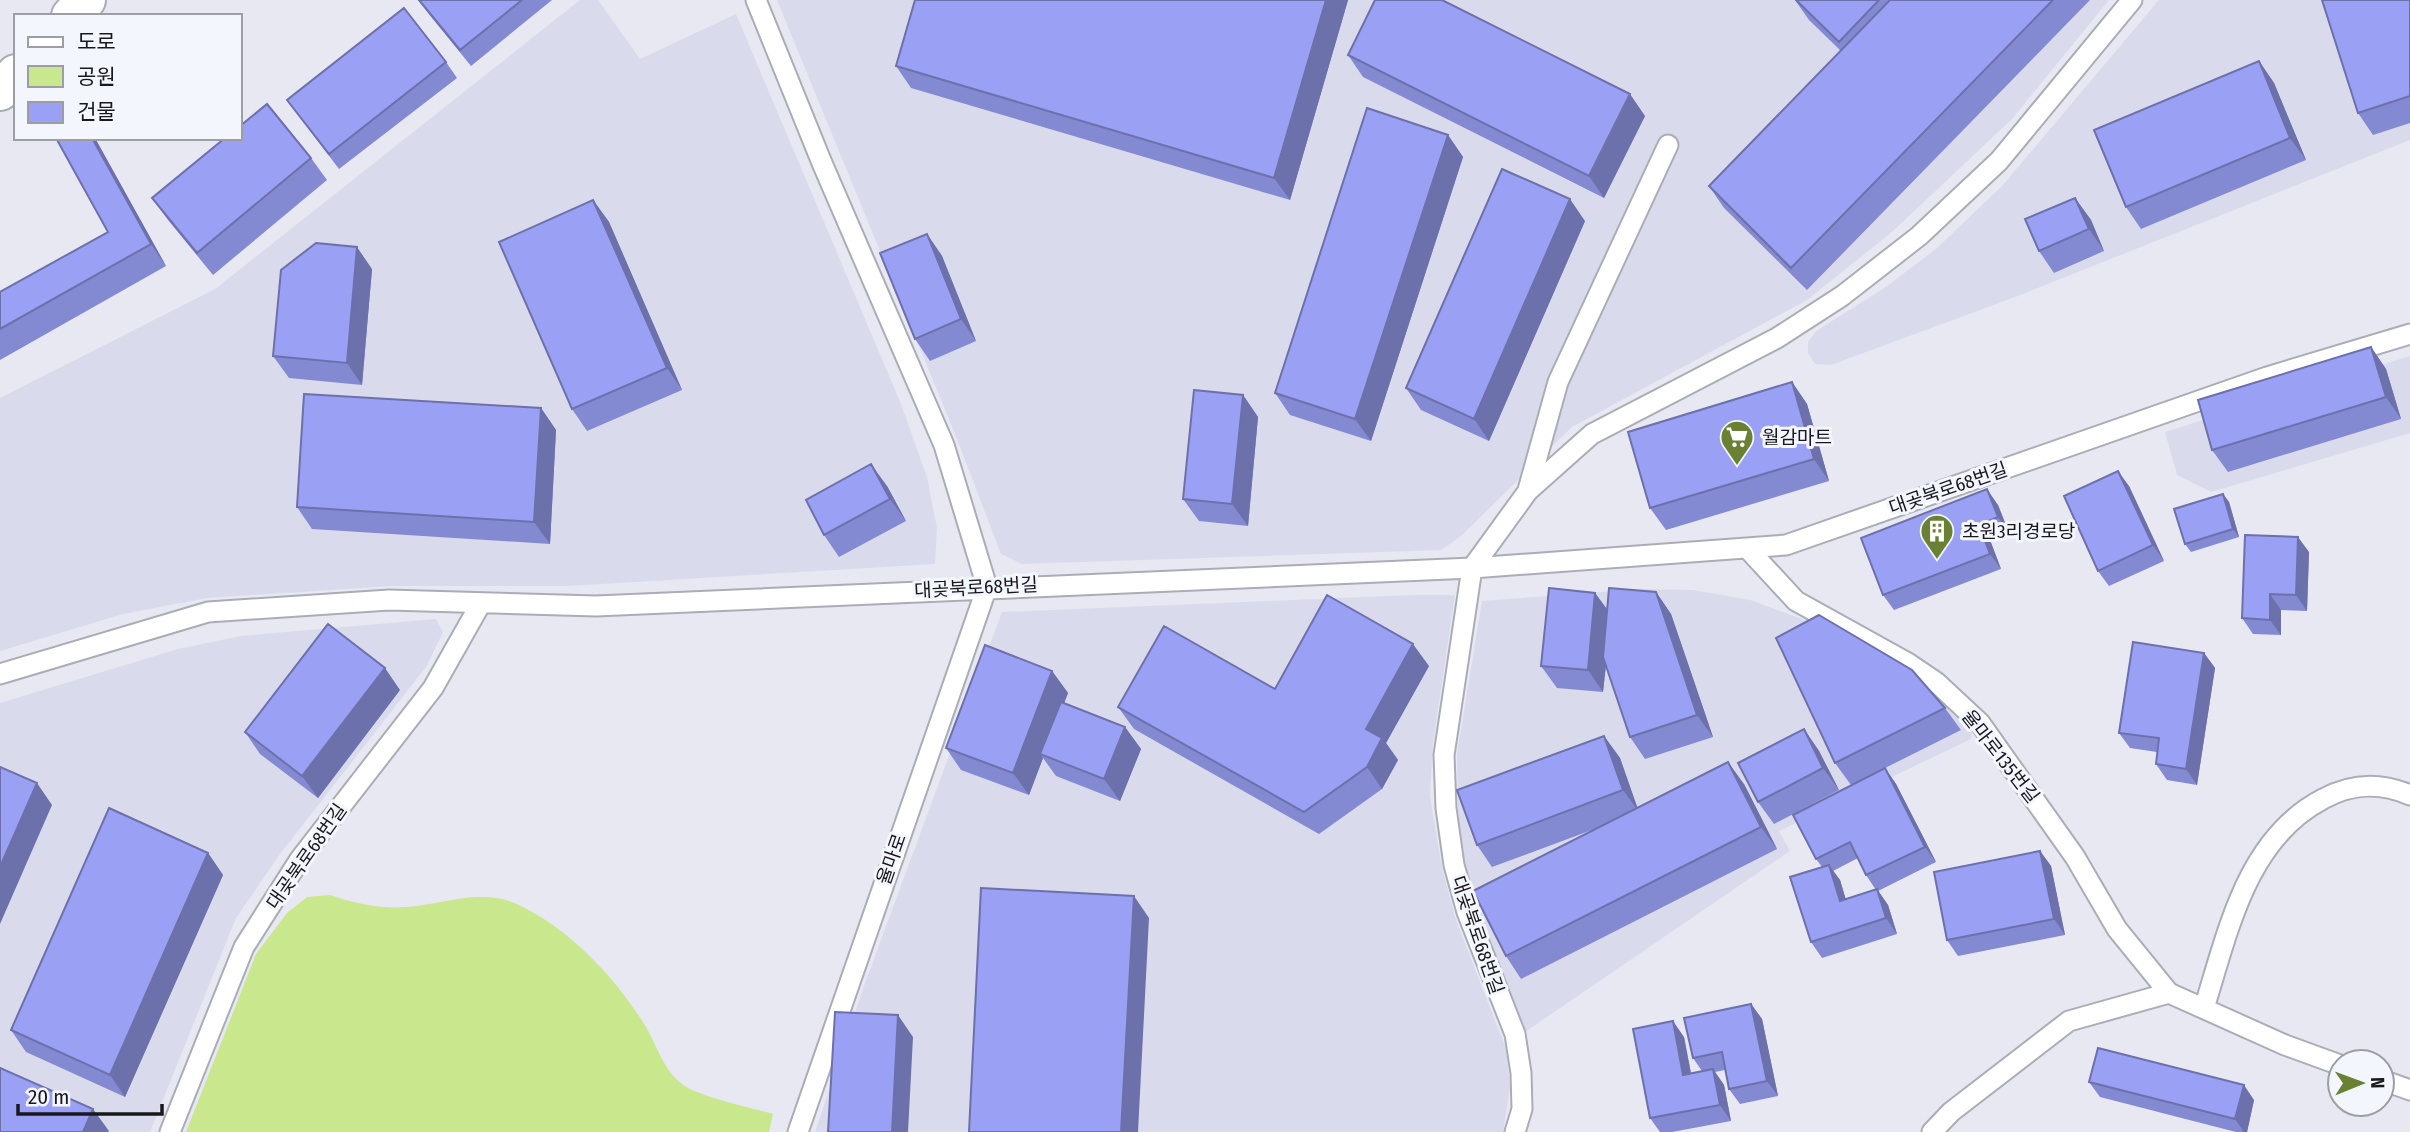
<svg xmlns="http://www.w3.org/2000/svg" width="2410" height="1132" viewBox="0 0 2410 1132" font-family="'Fira Sans Condensed','Noto Sans KR',sans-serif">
<rect width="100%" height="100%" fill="#e7e8f2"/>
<path fill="#d9dbec" d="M580 0H598L640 59 736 14 901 404 927 477 937 528 935 564 568 586H392L207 598 123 614 0 651V398L215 289Z
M777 0H2109L2012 119 1892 232 1807 300 1572 427 1461 536 1441 550 1022 564 1001 554 955 434Z
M2159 0H2410V140L2015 297 1831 365 1815 364 1808 353V342L1816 331 1883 289 1936 249 2003 185Z
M2410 356V433L2211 492 2177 475 2165 432Z
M1643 589 1693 590 1750 600 1832 630 1931 688 1972 730 1971 739 1779 831 1790 851 1525 1032 1481 918 1464 862 1458 813 1457 754 1482 601Z
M1412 595H1455L1433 743 1430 796 1442 868 1456 920 1506 1049 1510 1088 1503 1132H815L864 986 1002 612Z
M436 619 443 632 426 667 280 854 236 918 150 1132H0V703L178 649 241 636Z"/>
<path fill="#c9e78c" d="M330 895C357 904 379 909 407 907 445 904 480 888 517 904 570 929 616 978 646 1027 658 1048 663 1069 682 1084 696 1096 752 1108 773 1114L769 1132H186L256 954 287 913 307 897Z"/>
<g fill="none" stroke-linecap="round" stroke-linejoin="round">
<defs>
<path id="lane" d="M756 0 822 163 944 445 987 587 798 1132
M1528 490 1558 382 1668 145
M1747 548 1796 601 1908 663 1936 682 1980 723 2075 857 2117 929 2169 993 2285 1045 2340 1065
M0 674 208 612 389 600 596 606 1472 568 1786 545 2267 377 2410 334
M2204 1008C2228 932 2246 839 2323 799 2352 783 2380 782 2410 795
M2382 1080 2410 1090
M170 1132 244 947 300 859 433 688 481 603
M1515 1132 1522 1109 1521 1073 1515 1034 1467 912 1454 865 1446 808 1444 755 1472 568 1528 491 1592 434 1777 338 1842 296 1919 236 1999 161 2132 0
M1932 1132 1951 1112 2069 1021 2169 993"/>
<path id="secondary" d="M71 16 86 0
M0 91 16 74"/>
</defs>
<use href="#lane" stroke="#abadb6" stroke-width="23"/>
<use href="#secondary" stroke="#abadb6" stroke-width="42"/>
<use href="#lane" stroke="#fff" stroke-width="19"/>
<use href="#secondary" stroke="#fff" stroke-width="38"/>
</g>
<path fill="#848ad2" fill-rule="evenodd" d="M418 0H552L471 66 428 13Z
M915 0H1348L1290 200 911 88 896 66Z
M1795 0H2090L1807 290 1724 208 1709 186 1841 51 1809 20Z
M2410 0V123L2373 135 2358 113Z
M1348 55 1645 116 1604 198 1363 77Z
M2259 61 2274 83 2306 160 2141 229 2126 207Z
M446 62 457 78 339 169 287 100Z
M1448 135 1463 157 1371 441 1290 415 1275 393Z
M56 138H95L166 266 0 360V292L108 232Z
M311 158 327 180 213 275 168 220 152 198Z
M2075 198 2091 220 2104 251 2054 273 2039 251Z
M593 200 609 222 682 390 587 431 572 409Z
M1585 221 1489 441 1421 410 1406 388Z
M927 234 942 256 976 341 930 361 915 339Z
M372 269 362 385 289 378 273 356Z
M2371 347 2386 369 2401 419 2228 472 2212 450Z
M1792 382 1807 404 1829 481 1666 530 1650 508Z
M1243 395 1258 417 1248 526 1199 521 1183 499Z
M541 408 556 430 550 544 312 529 297 507Z
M887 486 906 521 839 557 824 535Z
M2129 486 2164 561 2109 586 2098 571Z
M2223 494 2229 502 2239 537 2191 552 2185 544Z
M1998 505 2009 533 1990 540 2001 569 1894 610 1883 595Z
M2309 552 2307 611 2281 610V635L2253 634 2242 618Z
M1656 592 1671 614 1713 737 1645 759 1630 737 1606 666 1603 692 1557 688 1541 666 1595 593 1607 609Z
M2204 653 2215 668 2197 785 2167 780 2156 764 2157 752 2130 748 2119 733Z
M1429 666 1386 743 1398 760 1382 789 1319 834 1134 729 1118 707 1275 689Z
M1052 671 1068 693 1064 703 1125 727 1141 749 1120 801 1056 776 1043 758 1029 795 961 770 946 748Z
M400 690 318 798 260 754 245 732Z
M1945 708 1961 730 1851 785 1835 763Z
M1804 729 1819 751 1839 790 1774 824 1758 802Z
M1604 736 1620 758 1637 808 1744 784 1777 849 1521 979 1506 956 1600 827 1492 867 1477 845Z
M1885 768 1896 784 1936 862 1878 891 1888 905 1897 934 1822 958 1811 942 1822 867 1816 859ZM1858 858 1866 875 1876 890 1846 900 1840 880 1833 871Z
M2040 851 2051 866 2065 935 1958 956 1947 940Z
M208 853 223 875 125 1097 26 1052 11 1030Z
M1751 1004 1762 1019 1778 1096 1740 1104 1729 1089 1725 1070 1715 1072 1724 1085 1731 1121 1672 1132H1660L1650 1118 1684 1037 1691 1073 1702 1071 1693 1058Z
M2089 1082 2254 1100 2247 1132H2236L2100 1097Z"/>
<path fill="#6c70ab" d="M1326 0H1348L1290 200 1274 178Z
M2259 61 2274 83 2306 160 2290 138Z
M1630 94 1645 116 1604 198 1589 176Z
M1448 135 1463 157 1371 441 1355 419Z
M92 138H95L96 140 166 266 151 244Z
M2075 198 2091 220 2104 251 2089 229Z
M1570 199 1585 221 1489 441 1474 419Z
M593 200 609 222 682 390 667 368Z
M927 234 942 256 976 341 961 319Z
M357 247 372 269 362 385 347 363Z
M2371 347 2386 369 2401 419 2386 397Z
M1792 382 1807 404 1829 481 1814 459Z
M1243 395 1258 417 1248 526 1232 504Z
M541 408 556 430 550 544 534 522Z
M871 464 887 486 906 521 890 499Z
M2118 471 2129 486 2164 561 2153 545Z
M1987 489 1998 505 2009 533 1998 517Z
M2223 494 2229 502 2239 537 2233 529Z
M1979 525 1990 540 2001 569 1990 554Z
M2298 537 2309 552 2307 611 2296 595Z
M1656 592 1671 614 1713 737 1697 715Z
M1595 593 1611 615 1603 692 1588 670Z
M2270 594 2281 610V635L2270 620Z
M1413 644 1429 666 1386 743 1398 760 1382 789 1367 767 1366 729Z
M2204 653 2215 668 2197 785 2186 769Z
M385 668 400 690 318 798 302 776Z
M1052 671 1068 693 1044 755 1040 754 1043 758 1029 795 1013 773Z
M1125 727 1141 749 1120 801 1104 779Z
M1804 729 1819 751 1839 790 1823 768Z
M1604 736 1620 758 1639 812 1623 790Z
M1728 762 1744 784 1777 849 1761 827Z
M1885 768 1896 784 1936 862 1925 847Z
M37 783 52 805 0 924V867Z
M2040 851 2051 866 2065 935 2054 919Z
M208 853 223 875 125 1097 110 1075Z
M1829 865 1840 880 1851 917 1840 901Z
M1877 889 1888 905 1897 934 1886 918Z
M1134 896 1149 918 1138 1132H1121Z
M1751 1004 1762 1019 1778 1096 1767 1081Z
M898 1015 913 1037 908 1132H892Z
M1673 1021 1684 1037 1694 1090 1683 1075Z
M1713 1069 1724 1085 1731 1121 1720 1105Z
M2244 1085 2254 1100 2247 1132H2244L2235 1119Z
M93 1109 109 1131 108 1132H83Z"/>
<path fill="#9aa0f4" stroke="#6c70ab" stroke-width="2" d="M419 0H522L460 50Z
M915 0H1326L1274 178 896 66Z
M1375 0H1442L1630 94 1589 176 1348 55Z
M1796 0H1879L1839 42Z
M1890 0H2053L1791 268 1709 186Z
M2322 0H2410V96L2358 113Z
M404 8 446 62 329 154 287 100Z
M2259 61 2290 138 2126 207 2094 130Z
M267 104 311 158 197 253 152 198 225 138H240V126Z
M1367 108 1448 135 1355 419 1275 393Z
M56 138H92L151 244 0 329V292L108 232Z
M1502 169 1570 199 1474 419 1406 388Z
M2075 198 2089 229 2039 251 2025 219Z
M593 200 667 368 572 409 499 242Z
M927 234 961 319 915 339 880 253Z
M316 243 357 247 347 363 273 356 281 270Z
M2371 347 2386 397 2212 450 2198 400Z
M1792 382 1814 459 1650 508 1628 432Z
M1194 390 1243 395 1232 504 1183 499Z
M304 394 541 408 534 522 297 507Z
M871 464 890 499 824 535 806 500Z
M2118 471 2153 545 2098 571 2064 496Z
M1987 489 1998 517 1979 525 1990 554 1883 595 1861 538Z
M2223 494 2233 529 2185 544 2174 509Z
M2245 535 2298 537 2296 595 2270 594V620L2242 618Z
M1549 588 1595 593 1588 670 1541 666Z
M1609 588 1656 592 1697 715 1630 737 1603 657Z
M1327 595 1413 644 1366 729 1382 738 1367 767 1304 812 1118 707 1164 626 1275 689Z
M1819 615 1912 670 1945 708 1835 763 1776 638Z
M328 624 385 668 302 776 245 732Z
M2133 642 2204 653 2186 769 2156 764 2159 738 2119 733Z
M985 645 1052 671 1013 773 946 748Z
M1061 702 1125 727 1104 779 1040 754Z
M1804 729 1823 768 1758 802 1738 763Z
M1604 736 1623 790 1477 845 1457 790Z
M1728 762 1761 827 1506 956 1473 891Z
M0 767 37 783 0 867Z
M1885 768 1925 847 1866 875 1850 842 1816 859 1793 815Z
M109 808 208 853 110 1075 11 1030Z
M2040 851 2054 919 1947 940 1934 872Z
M1829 865 1840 901 1877 889 1886 918 1811 942 1790 877Z
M981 888 1134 896 1121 1132H969Z
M1751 1004 1767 1081 1729 1089 1722 1052 1693 1058 1684 1018Z
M835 1012 898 1015 892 1132H828Z
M1673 1021 1683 1075 1713 1069 1720 1105 1650 1118 1633 1029Z
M2098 1048 2244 1085 2235 1119 2089 1082Z
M0 1068 93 1109 83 1132H0Z"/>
<defs>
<symbol id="supermarket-pin" viewBox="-11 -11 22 30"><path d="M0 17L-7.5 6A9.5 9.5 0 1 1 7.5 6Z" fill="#6a8133" stroke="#f4f6fe"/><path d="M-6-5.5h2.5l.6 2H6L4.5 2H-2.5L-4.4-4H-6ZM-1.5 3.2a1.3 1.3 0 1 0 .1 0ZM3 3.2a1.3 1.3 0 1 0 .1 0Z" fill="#fff"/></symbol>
<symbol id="building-pin" viewBox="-11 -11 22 30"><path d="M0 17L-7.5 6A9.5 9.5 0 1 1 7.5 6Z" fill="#6a8133" stroke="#f4f6fe"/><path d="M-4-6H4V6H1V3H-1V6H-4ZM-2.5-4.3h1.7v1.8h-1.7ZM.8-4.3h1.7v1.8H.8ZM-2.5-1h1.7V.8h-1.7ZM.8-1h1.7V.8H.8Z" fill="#fff"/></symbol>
</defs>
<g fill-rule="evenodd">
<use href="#supermarket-pin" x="1718" y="418" width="38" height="52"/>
<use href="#building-pin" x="1918" y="512" width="38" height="52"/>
</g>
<g text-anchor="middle" stroke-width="6" stroke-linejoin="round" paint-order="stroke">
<g font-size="19" fill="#19191d" stroke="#f4f6fe" text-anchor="start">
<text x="1762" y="444">월감마트</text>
<text x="1962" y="538">초원3리경로당</text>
</g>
<g font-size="19" fill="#19191d" stroke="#f4f6fe">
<text transform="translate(1948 488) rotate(-19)" y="7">대곶북로68번길</text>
<text transform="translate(976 587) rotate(-3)" y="7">대곶북로68번길</text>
<text transform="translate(2001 756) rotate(52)" y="7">율마로135번길</text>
<text transform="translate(306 856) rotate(-55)" y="7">대곶북로68번길</text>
<text transform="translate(891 859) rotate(-71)" y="7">율마로</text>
<text transform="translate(1478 935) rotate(71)" y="7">대곶북로68번길</text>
</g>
</g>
<rect x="14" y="14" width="228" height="126" fill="#f4f6fe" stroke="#9c9ea4" stroke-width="2"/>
<rect x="28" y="37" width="35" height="10" fill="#ffffff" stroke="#9c9ea4" stroke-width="2"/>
<text x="77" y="49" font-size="21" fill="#19191d">도로</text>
<rect x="28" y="66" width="35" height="21" fill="#c9e78c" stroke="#9c9ea4" stroke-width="2"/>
<text x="77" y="84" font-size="21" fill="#19191d">공원</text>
<rect x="28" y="102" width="35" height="21" fill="#9aa0f4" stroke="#9c9ea4" stroke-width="2"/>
<text x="77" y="119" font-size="21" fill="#19191d">건물</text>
<g transform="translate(2361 1083) rotate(89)"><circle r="33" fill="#f4f6fe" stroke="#9c9ea4" stroke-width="2"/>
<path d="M0-5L12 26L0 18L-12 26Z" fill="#6a8133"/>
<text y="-10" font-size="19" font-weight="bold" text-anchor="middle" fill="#19191d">N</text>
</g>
<path d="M18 1104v10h144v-10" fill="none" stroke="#19191d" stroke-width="3.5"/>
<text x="28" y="1104" font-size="21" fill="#19191d" stroke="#f4f6fe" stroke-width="5" paint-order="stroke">20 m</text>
</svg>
